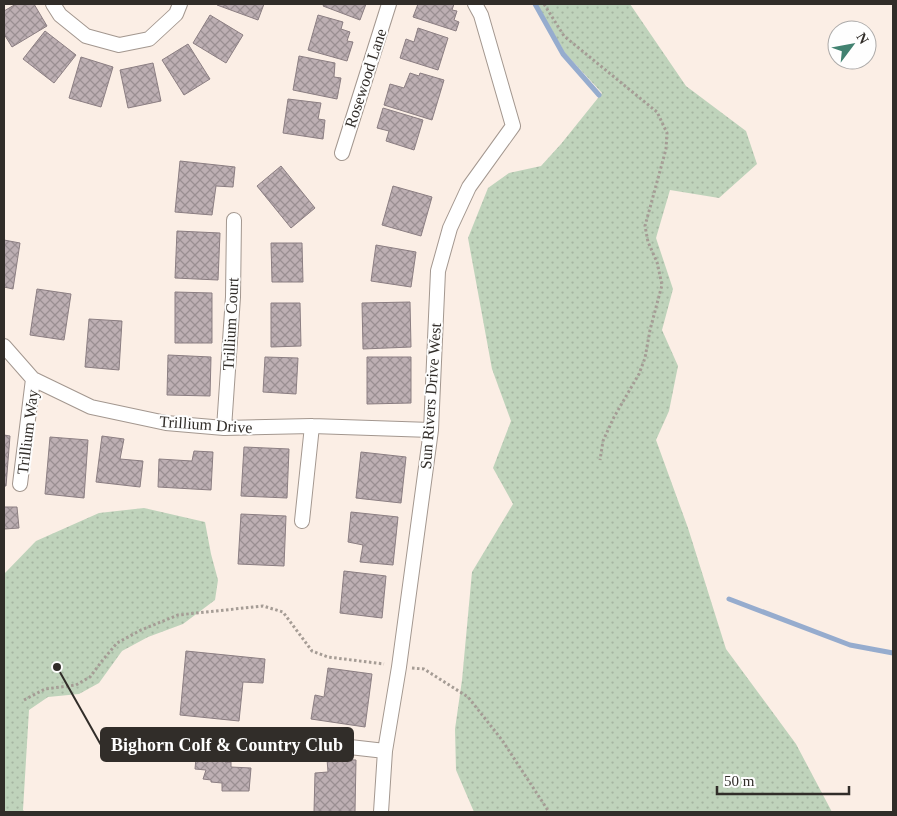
<svg xmlns="http://www.w3.org/2000/svg" width="897" height="816" viewBox="0 0 897 816" font-family="Georgia,serif">
<defs>
<pattern id="grass-dots" width="8" height="8" patternUnits="userSpaceOnUse" patternTransform="scale(1.25)"><rect width="8" height="8" fill="#bfd3bb"/><path d="M2 2h.1M6 6h.1" fill="none" stroke="#a5b5a1" stroke-width="1.8" stroke-linecap="round"/></pattern>
<pattern id="building-cross-hatch" width="8" height="8" patternUnits="userSpaceOnUse" patternTransform="scale(1.25)"><rect width="8" height="8" fill="#bdafb3"/><path d="M0 0l8 8M0 8l8-8" fill="none" stroke="#9a8f92"/></pattern>
</defs>
<rect width="100%" height="100%" fill="#fbeee5"/>
<path fill="url(#grass-dots)" d="M537 4H630L686 86 746 131 757 164 719 198 670 190 656 238 673 289 662 330 678 366 669 411 656 440 688 528 726 649 796 744 832 812H474L456 770 455 729 462 680 472 572 513 504 493 468 511 421 492 369 468 238 488 188 509 173 541 166 561 144 602 93 565 53Z
M144 508 205 522 211 554 218 580 215 600 183 624 148 637 122 651 99 683 79 694 48 697 29 710 23 810 25 812H4V574L36 541 99 513Z"/>
<g fill="none" stroke-linecap="round" stroke-linejoin="round">
<path stroke="#96acce" stroke-width="5" d="M535 4 563 54 599 95
M729 599 850 645 893 653"/>
</g>
<path fill="url(#building-cross-hatch)" stroke="#8b7e82" d="M16 4H34L47 26 12 47 4 34V11Z
M217 4H264L258 20 217 5Z
M324 4H366L360 20 323 6Z
M418 4H454L452 10 457 11 454 20 459 22 456 31 413 17Z
M210 15 243 35 226 63 193 43Z
M318 15 343 22 341 29 350 32 347 41 353 42 347 61 308 50Z
M418 28 448 38 438 70 400 58 406 39 414 42Z
M45 31 76 55 54 83 23 59Z
M188 44 210 79 184 95 162 60Z
M299 56 335 63 334 77 341 78 337 99 293 90Z
M81 57 113 67 101 107 69 98Z
M153 63 161 101 128 108 120 70Z
M410 73 419 76 420 73 444 80 432 120 384 105 390 84 404 88Z
M288 99 321 103 318 119 325 120 323 139 283 133Z
M383 108 423 120 414 150 386 141 389 131 377 128Z
M180 161 235 167 233 187 216 186 212 215 175 212Z
M281 166 315 208 291 228 257 186Z
M393 186 432 197 421 236 382 225Z
M177 231 220 233 218 280 175 278Z
M4 240 20 243 13 289 4 287Z
M271 243H302L303 282H272Z
M376 245 416 252 411 287 371 281Z
M37 289 71 294 64 340 30 335Z
M175 292 212 293V343H175Z
M410 302 411 347 363 349 362 303Z
M271 303H300L301 346 271 347Z
M89 319 122 321 119 370 85 367Z
M168 355 211 357 210 396 167 395Z
M265 357 298 358 296 394 263 392Z
M367 357H411V403L367 404Z
M4 435 10 436 6 486H4Z
M102 436 124 439 120 459 143 461 140 487 96 482Z
M50 437 88 440 84 498 45 494Z
M244 447 289 449 287 498 241 496Z
M194 451 213 452 211 490 158 487 159 459 192 461Z
M361 452 406 457 401 503 356 498Z
M4 507H17L19 528 4 529Z
M351 512 398 517 393 565 360 562 363 545 348 542Z
M241 514 286 516 284 566 238 564Z
M344 571 386 576 382 618 340 613Z
M186 651 265 659 263 683 243 682 239 721 180 715Z
M328 668 372 674 365 727 311 719 315 695 324 697Z
M187 735 228 739 225 762H231V767L251 768 249 791H222V783L211 782V780L203 779 206 770 195 769 196 758 187 756Z
M327 759 356 760 355 812H314L315 773 328 772Z"/>
<g fill="none" stroke-linecap="round" stroke-linejoin="round">
<defs>
<path id="minor" d="M53 4 60 15 86 36 119 45 149 39 176 14 180 4
M342 153 389 4
M4 346 33 379 91 407 166 423 224 428 312 426 431 430
M224 428 233 297 234 220
M20 484 33 379
M302 521 312 426
M253 736 385 751
M381 812 385 751 399 667 431 430 438 271 450 228 469 187 513 126 481 15 475 4"/>
</defs>
<use href="#minor" stroke="#a3978f" stroke-width="16"/>
<path stroke="#a59c95" stroke-width="3" stroke-dasharray="2.5 2.5" stroke-linecap="butt" d="M544 4 564 36 657 112 667 133 666 149 645 226 648 242 657 262 662 285 650 330 645 358 639 374 614 417 603 441 600 460
M412 668 424 669 468 697 502 740 549 812
M24 700 45 689 76 685 90 677 102 661 117 643 141 630 178 615 263 606 283 612 312 651 328 657 384 664"/>
<use href="#minor" stroke="#fff" stroke-width="14"/>
</g>
<g text-anchor="middle" stroke-width="4" stroke-linejoin="round" paint-order="stroke">
<g font-size="16" fill="#312d29" stroke="#fefefe">
<text transform="translate(365 78) rotate(-72)" y="6">Rosewood Lane</text>
<text transform="translate(230 324) rotate(-87)" y="6">Trillium Court</text>
<text transform="translate(430 396) rotate(-86)" y="6">Sun Rivers Drive West</text>
<text transform="translate(206 424) rotate(4)" y="6">Trillium Drive</text>
<text transform="translate(27 432) rotate(-83)" y="6">Trillium Way</text>
</g>
</g>
<path fill="none" stroke="#312d29" stroke-width="2" d="M57 667L101 745"/>
<circle fill="#312d29" stroke="#fefefe" stroke-width="2" cx="57" cy="667" r="5"/>
<rect fill="#312d29" stroke="#312d29" stroke-width="2" x="101" y="728" width="252" height="33" rx="5"/>
<g font-size="18" text-anchor="middle" font-weight="bold" fill="#fff">
<text x="227" y="751">Bighorn Colf &amp; Country Club</text>
</g>
<rect width="897" height="816" fill="none" stroke="#312d29" stroke-width="10"/>
<g transform="translate(852 45) rotate(58)"><circle r="24" fill="#fefefe" stroke="#acaaa9"/>
<path d="M0-4L9 19L0 12L-9 19Z" fill="#428271"/>
<text y="-8" font-size="14" font-weight="bold" text-anchor="middle" fill="#312d29">N</text>
</g>
<path d="M717 786v8h132v-8" fill="none" stroke="#312d29" stroke-width="2.5"/>
<text x="724" y="786" font-size="15" fill="#312d29" stroke="#fefefe" stroke-width="4" paint-order="stroke">50 m</text>
</svg>
